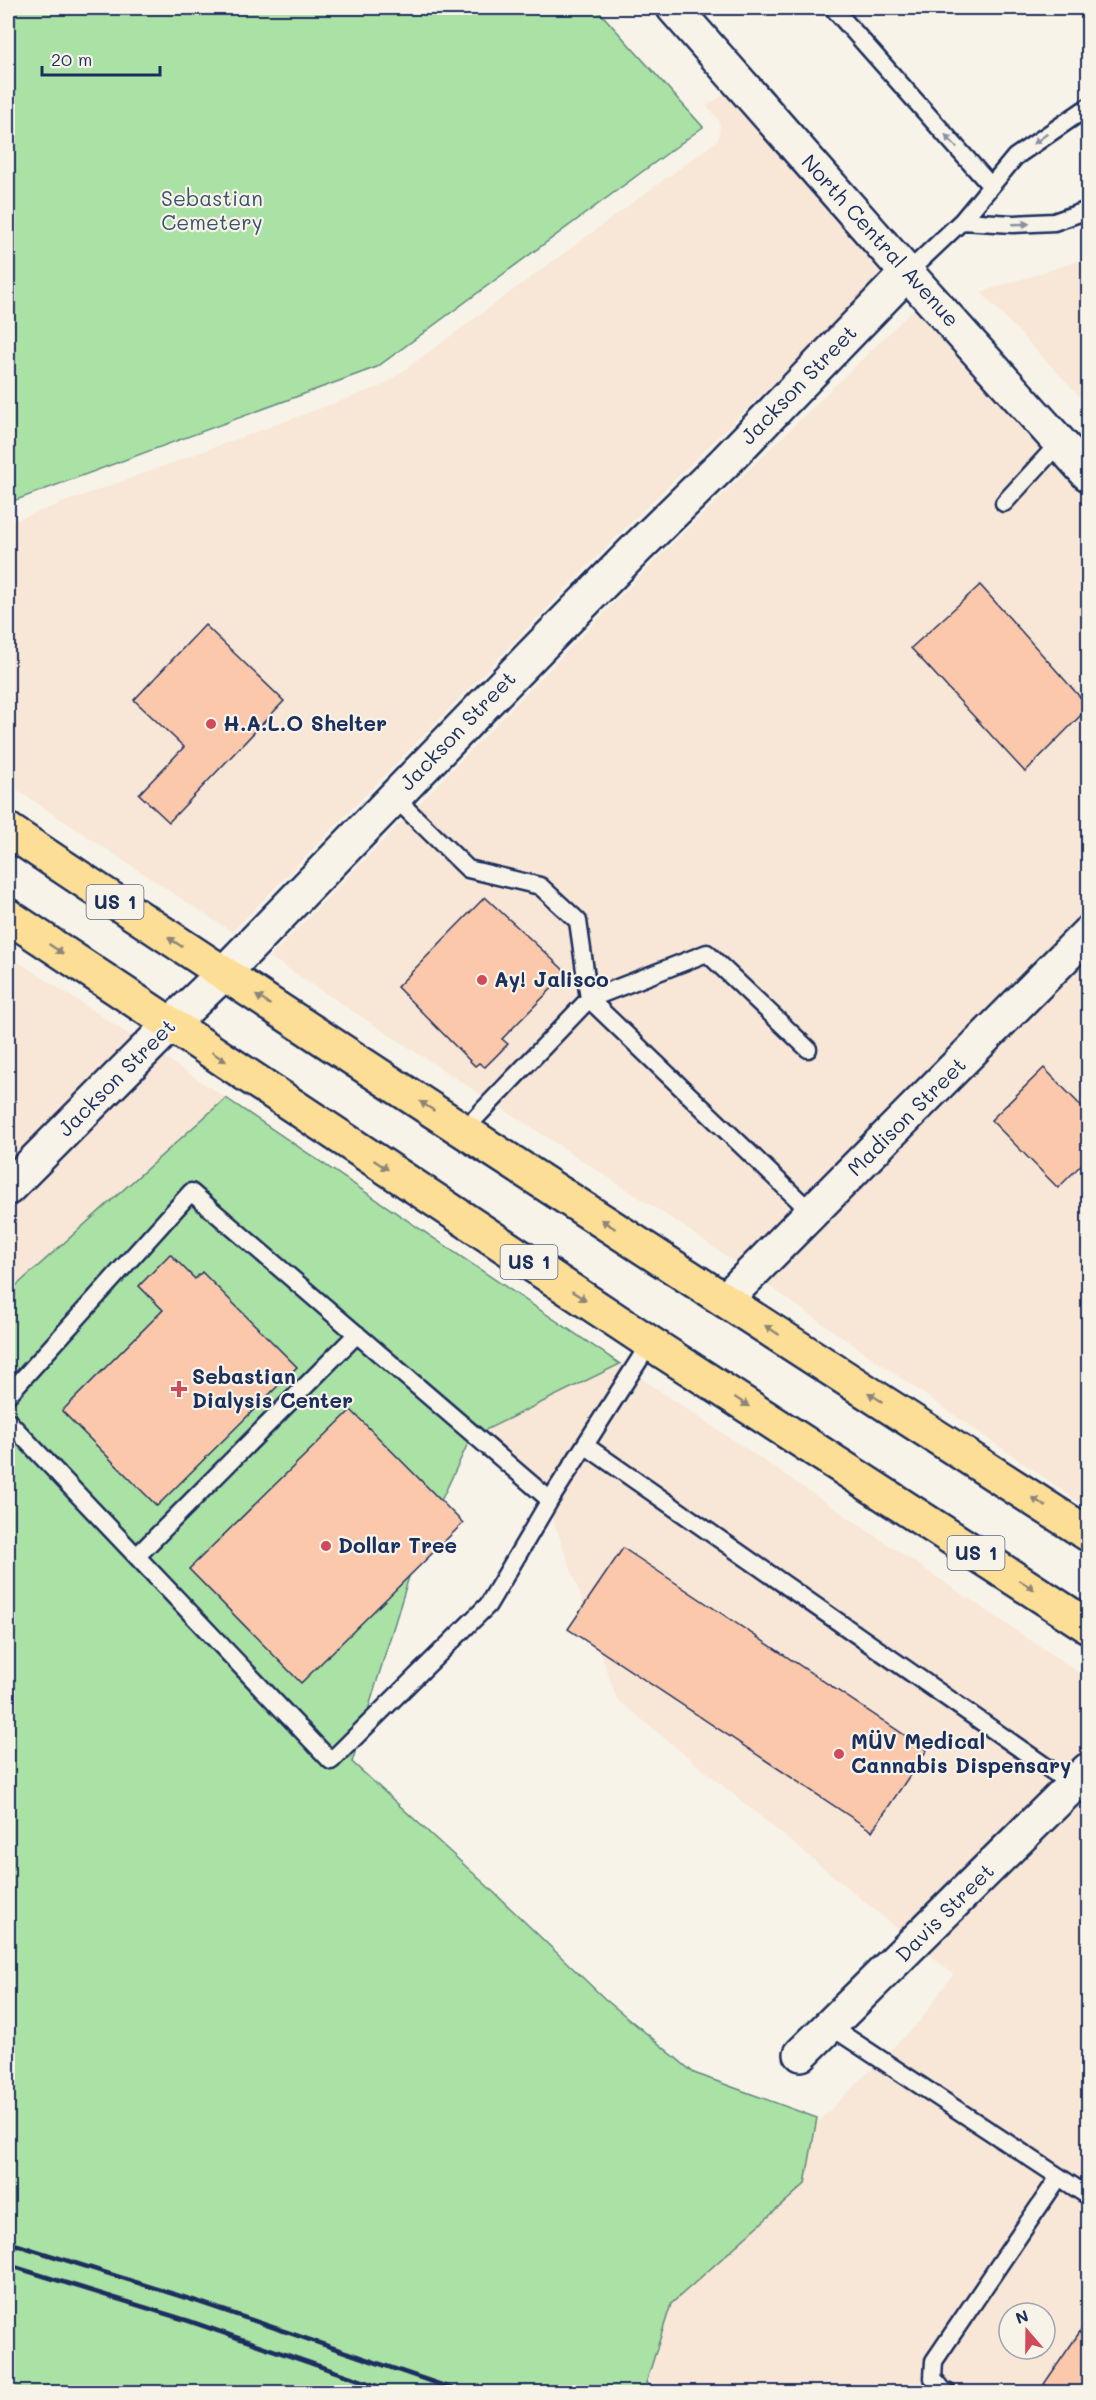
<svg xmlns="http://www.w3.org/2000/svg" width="1096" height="2400" viewBox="0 0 1096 2400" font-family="Mali,sans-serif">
<rect width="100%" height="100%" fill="#f7f3e8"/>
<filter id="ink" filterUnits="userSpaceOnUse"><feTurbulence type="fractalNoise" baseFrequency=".0167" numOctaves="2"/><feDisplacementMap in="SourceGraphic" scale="12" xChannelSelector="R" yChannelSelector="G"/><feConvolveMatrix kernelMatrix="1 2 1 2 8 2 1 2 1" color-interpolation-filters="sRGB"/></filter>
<g filter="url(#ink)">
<path fill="#f8e6d6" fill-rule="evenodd" d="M729 91 896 263 622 531 232 932 8 784V523L384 385 713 144 718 139 720 127 719 120 707 106Z
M1088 258V405L981 292Z
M927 296 1088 466V1508L683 1226 270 957 651 565Z
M8 955 226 1098 8 1293Z
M620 1364 1088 1679V2392H667L646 2383 671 2304 805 2184 815 2125 920 2021 953 1974 617 1699 551 1513 473 1436ZM1009 2313H1045V2349H1009Z"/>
<path fill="#aae1a4" stroke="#628881" stroke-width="1.5" d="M8 8H596L703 127 377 367 8 503Z
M226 1098 620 1364 471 1437 416 1554 352 1762 484 1883 605 1999 694 2073 817 2118 805 2184 671 2304 646 2383 667 2392H8V1293Z"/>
<path fill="#fbc8ab" stroke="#1b2f5e" stroke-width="1.5" d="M980 585 1088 706V708L1025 772 911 648Z
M205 625 284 701 169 822 139 794 184 747 134 700Z
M485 897 567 973 502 1039 508 1044 485 1067 479 1063 475 1066 397 987Z
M1044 1068 1088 1113V1158L1058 1188 991 1120Z
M170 1254 195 1279 202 1272 297 1367 157 1506 62 1411 163 1310 139 1286Z
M351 1410 463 1523 301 1683 189 1569Z
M623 1548 927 1750 872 1831 568 1629Z
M1088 2320V2392H1056L1044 2384Z"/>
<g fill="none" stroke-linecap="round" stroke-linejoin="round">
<defs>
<path id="lane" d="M833 8 990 185
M962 221 1013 224 1054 222 1088 210
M907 273 962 221 1015 157 1088 107
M1004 503 1060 442
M394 797 468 869 540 886 578 921 589 999 812 1213
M464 1130 589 999 707 953 808 1049
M8 1395 191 1192 550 1500
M8 1421 331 1761 488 1605 550 1500 650 1343
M586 1446 1088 1796
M137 1556 357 1334
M830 2026 1088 2196
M947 2392 944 2391 933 2378 934 2361 1059 2177"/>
<path id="street" d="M8 1188 170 1025
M725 1300 1088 933
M801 2054 1088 1770"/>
<path id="secondary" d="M674 8 907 273 1088 474
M170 1025 223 974 533 654 637 548 726 461 907 273"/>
<path id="primary" d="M8 830C365 1069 726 1302 1088 1534
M8 916 650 1343 1088 1626"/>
</defs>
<use href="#lane" stroke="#1b2f5e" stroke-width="21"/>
<use href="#street" stroke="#1b2f5e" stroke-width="38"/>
<use href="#secondary" stroke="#1b2f5e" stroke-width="38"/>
<use href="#primary" stroke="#1b2f5e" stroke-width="38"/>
<use href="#lane" stroke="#f7f3e8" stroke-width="16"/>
<use href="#street" stroke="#f7f3e8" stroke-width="33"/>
<use href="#secondary" stroke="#f7f3e8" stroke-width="33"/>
<use href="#primary" stroke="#fdde96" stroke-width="33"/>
<path stroke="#1b2f5e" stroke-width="4.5" d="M8 2242 199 2302 462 2392
M8 2265 189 2321 394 2392"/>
</g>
<defs><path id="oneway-solid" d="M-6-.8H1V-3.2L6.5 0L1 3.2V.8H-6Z" transform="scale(1.5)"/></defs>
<g fill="#8991a3">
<use href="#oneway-solid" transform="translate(1040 139) rotate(145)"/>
<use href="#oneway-solid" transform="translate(951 141) rotate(-132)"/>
<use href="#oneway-solid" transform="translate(1021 224) rotate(-2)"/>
</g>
<g fill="#8c867a">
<use href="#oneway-solid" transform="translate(175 942) rotate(-146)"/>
<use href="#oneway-solid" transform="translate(56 949) rotate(34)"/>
<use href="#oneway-solid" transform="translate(263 1000) rotate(-147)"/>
<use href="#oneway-solid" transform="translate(219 1057) rotate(33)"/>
<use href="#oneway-solid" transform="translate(427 1106) rotate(-147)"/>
<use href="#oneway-solid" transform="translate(381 1165) rotate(33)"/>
<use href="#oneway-solid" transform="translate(608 1224) rotate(-147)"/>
<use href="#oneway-solid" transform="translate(579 1296) rotate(33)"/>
<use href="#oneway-solid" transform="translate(772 1330) rotate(-147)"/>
<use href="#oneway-solid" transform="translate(875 1397) rotate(-147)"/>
<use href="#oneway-solid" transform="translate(742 1402) rotate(33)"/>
<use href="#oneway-solid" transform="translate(1039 1502) rotate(-147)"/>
<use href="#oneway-solid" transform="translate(1027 1585) rotate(32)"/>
</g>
</g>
<g fill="#d1495b" stroke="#f7f3e8" stroke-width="2">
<circle cx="211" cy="724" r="6"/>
<circle cx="482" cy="980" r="6"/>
<path d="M176 1380h6v6h6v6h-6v6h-6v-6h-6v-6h6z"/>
<circle cx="326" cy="1546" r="6"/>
<circle cx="839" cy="1754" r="6"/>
</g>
<g text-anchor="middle" stroke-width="4.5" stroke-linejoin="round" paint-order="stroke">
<g fill="#f7f3e8" stroke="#5d6a87" stroke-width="1.5">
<rect x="86.5" y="885" width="57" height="34" rx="4.5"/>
<rect x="500.5" y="1245" width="57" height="34" rx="4.5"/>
<rect x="947.5" y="1536" width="57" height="34" rx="4.5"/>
</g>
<g font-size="20" font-weight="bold" fill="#1b2f5e">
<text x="115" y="909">US 1</text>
<text x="529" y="1269">US 1</text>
<text x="976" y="1560">US 1</text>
</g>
<g font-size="21" fill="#38536c" stroke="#f7f3e8">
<text x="212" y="206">Sebastian<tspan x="212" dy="24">Cemetery</tspan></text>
</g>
<g font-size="21" fill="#1b2f5e" stroke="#f7f3e8">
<text transform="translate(880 241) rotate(48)" y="7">North Central Avenue</text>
<text transform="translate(799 385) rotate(-46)" y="7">Jackson Street</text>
<text transform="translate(458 731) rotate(-46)" y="7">Jackson Street</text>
<text transform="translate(117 1078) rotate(-45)" y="7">Jackson Street</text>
<text transform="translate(907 1117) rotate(-45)" y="7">Madison Street</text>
<text transform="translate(945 1913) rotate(-45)" y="7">Davis Street</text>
</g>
<g font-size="21" font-weight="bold" fill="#1b2f5e" stroke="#f7f3e8" text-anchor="start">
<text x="223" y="731">H.A.L.O Shelter</text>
<text x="494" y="987">Ay! Jalisco</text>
<text x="192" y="1384">Sebastian<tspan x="192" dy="24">Dialysis Center</tspan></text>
<text x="338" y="1553">Dollar Tree</text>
<text x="851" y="1749">MÜV Medical<tspan x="851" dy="24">Cannabis Dispensary</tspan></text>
</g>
</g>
<rect width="1096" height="2400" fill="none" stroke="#f7f3e8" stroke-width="30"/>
<rect x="15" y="15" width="1066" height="2370" fill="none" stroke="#1b2f5e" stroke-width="2" filter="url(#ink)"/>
<g transform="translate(1027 2331) rotate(340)"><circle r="28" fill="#f7f3e8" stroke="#9fa5b1" stroke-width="1.5"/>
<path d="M0-4.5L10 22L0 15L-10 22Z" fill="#d1495b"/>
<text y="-9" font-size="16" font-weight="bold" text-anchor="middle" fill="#1b2f5e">N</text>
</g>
<path d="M42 66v9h118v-9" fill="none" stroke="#1b2f5e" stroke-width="3"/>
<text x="51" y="66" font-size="18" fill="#1b2f5e" stroke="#f7f3e8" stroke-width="4.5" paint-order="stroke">20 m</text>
</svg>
